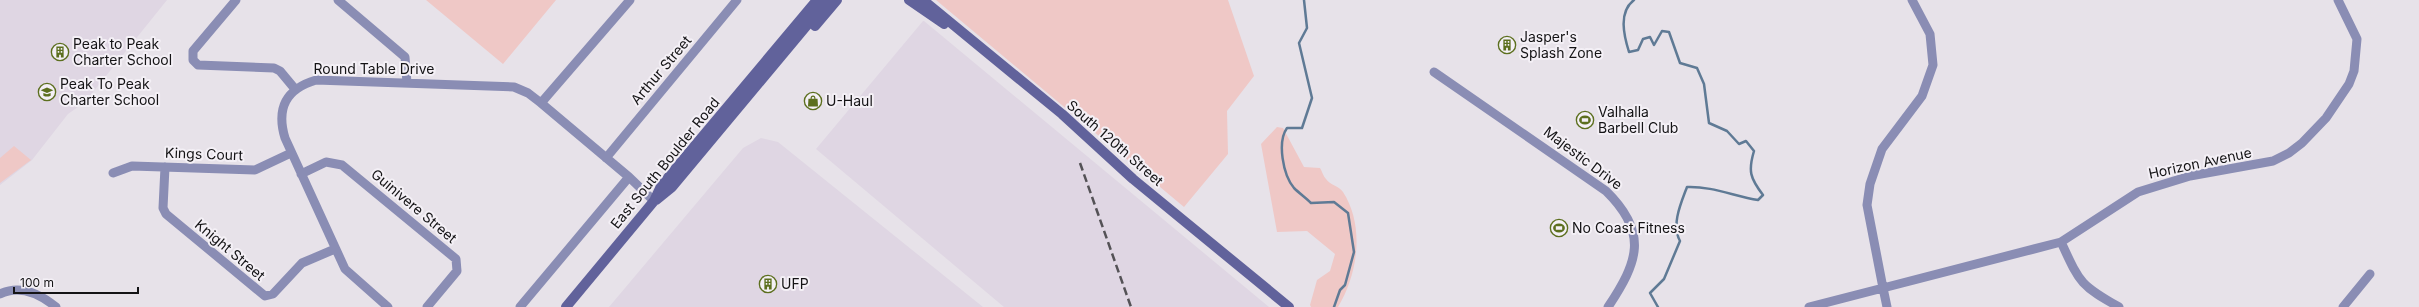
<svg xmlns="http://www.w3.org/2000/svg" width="2419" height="307" viewBox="0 0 2419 307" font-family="Inter,sans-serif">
<rect width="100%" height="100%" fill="#e7e2e9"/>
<path fill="#dfd6e3" d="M0 0H167L85 102 68 114 32 160 0 185Z
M923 21H924L1269 307H1004L816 149Z
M761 138 778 142 983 307H609L743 148Z"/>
<path fill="#efc8c6" d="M426 0H556L503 64Z
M936 0H1228L1254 76 1227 111 1228 154 1184 207Z
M1277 127 1283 128 1304 167 1320 168C1322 171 1323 176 1326 179 1330 185 1339 186 1343 192 1365 226 1358 274 1338 307H1311L1310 305 1317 280 1330 271 1335 254 1307 231 1277 232 1261 144Z
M14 146 31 160 0 183V158Z"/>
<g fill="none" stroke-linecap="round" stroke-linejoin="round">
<path stroke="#5f7a95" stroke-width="2.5" d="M1304 0 1307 28 1299 43 1312 98 1302 128H1287C1277 142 1283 175 1294 188 1299 193 1306 198 1311 203L1334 202 1348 213 1354 252 1345 285 1340 290 1334 307
M1634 0C1618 12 1624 36 1629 52L1638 50 1643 39 1650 37 1654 45 1662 31 1669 32 1680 63 1697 68 1704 84 1709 123 1727 131 1739 144 1746 141 1754 151C1748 171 1750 178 1763 195L1758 200C1734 196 1711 186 1687 187 1681 203 1671 225 1680 241L1664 279 1650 293 1658 307"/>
<path stroke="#8a8db4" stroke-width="9" d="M236 0 193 51V60L198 65 274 68 280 71 295 89
M338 0 405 57 407 83
M1912 0 1930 34 1933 65 1922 96 1882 149 1870 184 1867 205 1883 288 2061 242 2138 192 2190 176 2273 161 2289 153 2302 143 2326 118 2349 84 2354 71 2357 39 2338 0
M1434 72 1606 191C1649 233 1638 262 1608 307
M541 103 630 0
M606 158 737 0
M165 167 163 208 166 214 265 296 273 294 302 263 335 249
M113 173 132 166 255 170 291 153
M301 174 326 162 342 165 456 259 457 271 427 307
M2061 242C2080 283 2080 285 2119 307
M0 294C20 284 40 294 56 307
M388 307 345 269 285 138C276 108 286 89 316 80L514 87 528 93 541 103 629 177 654 201
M520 307 629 177
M1809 307 1883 288 1887 307
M2343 307 2370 274"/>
<path stroke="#61629b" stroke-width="10" d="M909 0 944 24
M923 0 1062 114 1133 179 1289 307
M815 26 837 0
M656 200 672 187 828 0
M566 307 654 201 661 186 817 0"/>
<path stroke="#545256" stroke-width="2.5" stroke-dasharray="8 4" stroke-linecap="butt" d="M1080 163 1131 307"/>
</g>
<defs>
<symbol id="building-ring" viewBox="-11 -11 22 22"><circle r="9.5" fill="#f4f0f6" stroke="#5c6f1e" stroke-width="1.5"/><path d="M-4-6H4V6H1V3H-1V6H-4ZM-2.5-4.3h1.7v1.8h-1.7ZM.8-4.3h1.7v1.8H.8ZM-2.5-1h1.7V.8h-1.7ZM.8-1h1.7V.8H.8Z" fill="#5c6f1e"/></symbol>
<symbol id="school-ring" viewBox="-11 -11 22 22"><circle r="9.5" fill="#f4f0f6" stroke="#5c6f1e" stroke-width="1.5"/><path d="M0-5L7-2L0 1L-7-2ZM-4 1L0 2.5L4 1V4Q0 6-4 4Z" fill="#5c6f1e"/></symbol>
<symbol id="shop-ring" viewBox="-11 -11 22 22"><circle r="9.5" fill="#f4f0f6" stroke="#5c6f1e" stroke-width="1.5"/><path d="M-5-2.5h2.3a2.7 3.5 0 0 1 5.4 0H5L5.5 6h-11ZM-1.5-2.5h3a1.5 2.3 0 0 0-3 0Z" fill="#5c6f1e"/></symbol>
<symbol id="stadium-ring" viewBox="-11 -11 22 22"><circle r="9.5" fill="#f4f0f6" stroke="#5c6f1e" stroke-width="1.5"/><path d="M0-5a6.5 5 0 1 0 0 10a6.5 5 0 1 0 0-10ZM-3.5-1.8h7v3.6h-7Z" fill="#5c6f1e"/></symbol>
</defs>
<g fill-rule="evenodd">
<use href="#building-ring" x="1497" y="35" width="20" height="20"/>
<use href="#building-ring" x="50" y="42" width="20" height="20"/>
<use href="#school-ring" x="37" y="82" width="20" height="20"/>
<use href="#shop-ring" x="803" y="91" width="20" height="20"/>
<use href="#stadium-ring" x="1575" y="110" width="20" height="20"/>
<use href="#stadium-ring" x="1549" y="218" width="20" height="20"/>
<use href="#building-ring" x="758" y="274" width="20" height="20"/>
</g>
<g text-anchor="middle" stroke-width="4" stroke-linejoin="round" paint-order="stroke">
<g font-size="14" fill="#141315" stroke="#f4f0f6" text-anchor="start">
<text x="1520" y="42">Jasper's<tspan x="1520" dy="16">Splash Zone</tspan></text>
<text x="73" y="49">Peak to Peak<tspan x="73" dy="16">Charter School</tspan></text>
<text x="60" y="89">Peak To Peak<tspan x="60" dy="16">Charter School</tspan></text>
<text x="826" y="106">U-Haul</text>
<text x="1598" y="117">Valhalla<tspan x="1598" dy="16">Barbell Club</tspan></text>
<text x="1572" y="233">No Coast Fitness</text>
<text x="781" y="289">UFP</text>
</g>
<g font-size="14" fill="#141315" stroke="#f4f0f6">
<text x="374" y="74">Round Table Drive</text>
<text transform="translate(661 70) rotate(-50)" y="5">Arthur Street</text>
<text transform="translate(1115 143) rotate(41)" y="5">South 120th Street</text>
<text transform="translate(204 154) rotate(2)" y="5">Kings Court</text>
<text transform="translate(1583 158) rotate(37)" y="5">Majestic Drive</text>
<text transform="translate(665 163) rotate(-51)" y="5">East South Boulder Road</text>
<text transform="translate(2200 163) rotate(-12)" y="5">Horizon Avenue</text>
<text transform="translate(414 206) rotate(40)" y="5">Guinivere Street</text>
<text transform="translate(230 250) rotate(40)" y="5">Knight Street</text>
</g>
</g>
<path d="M14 287v6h124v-6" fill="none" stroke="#141315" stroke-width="2"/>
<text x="20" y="287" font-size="12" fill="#141315" stroke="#f4f0f6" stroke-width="3" paint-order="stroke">100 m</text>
</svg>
